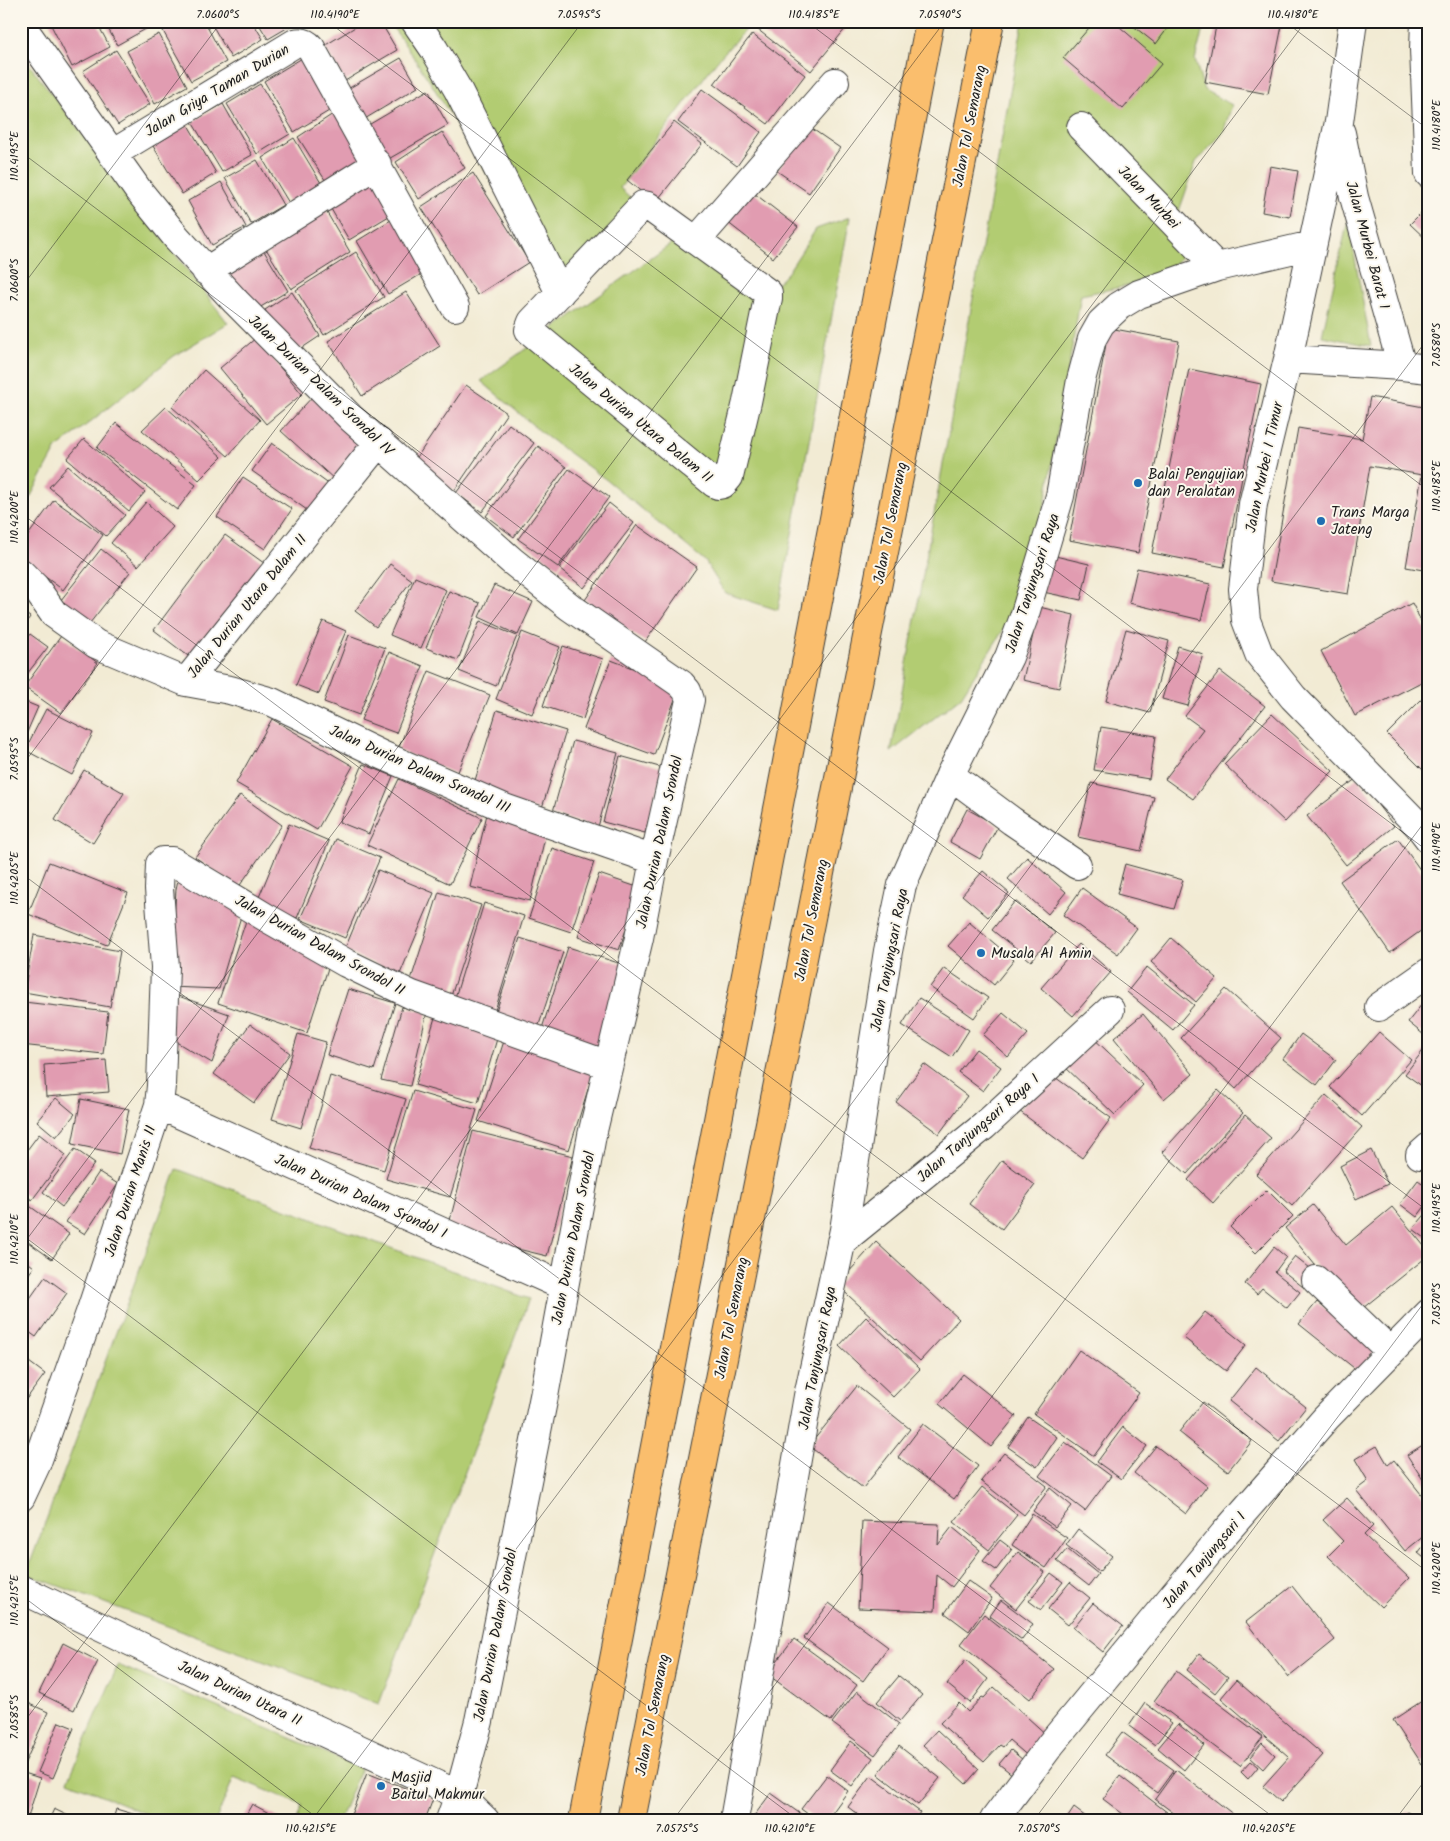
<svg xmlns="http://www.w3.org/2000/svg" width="1450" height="1841" viewBox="0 0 1450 1841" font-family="Kalam,sans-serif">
<rect width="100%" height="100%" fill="#fbf7ec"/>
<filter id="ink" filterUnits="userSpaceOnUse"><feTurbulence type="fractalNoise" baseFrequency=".02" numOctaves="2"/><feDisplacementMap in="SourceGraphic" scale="10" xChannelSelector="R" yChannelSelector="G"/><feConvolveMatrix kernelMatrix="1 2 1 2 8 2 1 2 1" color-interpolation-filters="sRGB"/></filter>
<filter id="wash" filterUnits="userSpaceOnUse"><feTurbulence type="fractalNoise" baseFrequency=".0096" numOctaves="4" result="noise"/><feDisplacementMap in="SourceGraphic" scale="20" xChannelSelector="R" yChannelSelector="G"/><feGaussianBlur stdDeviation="1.12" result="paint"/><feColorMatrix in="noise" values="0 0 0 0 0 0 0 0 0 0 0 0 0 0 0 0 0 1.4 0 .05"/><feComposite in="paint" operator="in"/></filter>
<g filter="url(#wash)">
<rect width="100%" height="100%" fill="#f2ebd4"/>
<path fill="#b2cc72" stroke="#677447" d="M388 21H753L716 62 620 188 636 203 561 282 546 269 432 85 402 40Z
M1023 21H1205L1195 60 1204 90 1232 105 1223 133 1196 162 1178 214 1195 239 1163 279 1081 295 1031 586 961 697 891 752Z
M21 54 228 323 174 356 57 448 21 514Z
M850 217 778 610 725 593 705 561 608 481 547 437 481 381 678 239 763 298 788 272 816 229Z
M1348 220 1371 346 1322 336Z
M177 1169 529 1299 379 1704 26 1574Z
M118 1665 361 1768 339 1820H297L302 1805 234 1777 216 1820H161L68 1781Z"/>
<g id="blocks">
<path fill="#e19cb1" d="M49 21H96L110 47 72 67Z
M104 21H151L153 25 117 45Z
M180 21H204L226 62 191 81 163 31Z
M210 21H252L263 39 231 58Z
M257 21H299L268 39Z
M365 21H380L397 50 345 81 324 46Z
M764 21H848L850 23 811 71 757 29Z
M1095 21H1113L1162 63 1123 109 1063 58Z
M1127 21H1173L1156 44Z
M1217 21H1283L1268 94 1205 82Z
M159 34 187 86 155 104 127 51Z
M752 34 805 75 768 124 714 84Z
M116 50 150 104 118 125 83 71Z
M304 57 334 108 294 132 264 81Z
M401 58 418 87 363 120 346 90Z
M260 84 290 134 257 154 227 104Z
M702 89 761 132 737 166 678 122Z
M428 90 448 125 385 161 365 127Z
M223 104 252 155 222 172 192 122Z
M336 112 366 157 327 183 298 137Z
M674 122 702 144 655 203 627 180Z
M188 125 216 173 182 194 153 146Z
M808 126 840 148 809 193 777 171Z
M442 132 465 168 419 199 396 162Z
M294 138 321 183 289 203 262 158Z
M257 160 283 205 251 224 225 178Z
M1270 166 1298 171 1290 217 1262 212Z
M473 173 529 262 477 295 421 207Z
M373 175 394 213 349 240 327 202Z
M221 182 246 227 212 245 188 201Z
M746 187 798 227 773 258 722 218Z
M1429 205V242L1410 224Z
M323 206 350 252 291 289 263 244Z
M399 215 430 269 388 294 357 241Z
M261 246 288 291 252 312 225 267Z
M356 252 384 297 324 335 296 290Z
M292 292 320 336 293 354 265 310Z
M406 292 440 346 362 396 328 341Z
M1109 328 1179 341 1138 553 1069 540Z
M256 338 302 394 266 424 220 368Z
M1189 369 1261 384 1224 567 1152 553Z
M204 370 260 420 228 456 172 407Z
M466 385 507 413 454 491 413 463Z
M314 395 366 444 335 480 281 431Z
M1370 397 1429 408V571L1406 567 1422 475 1370 466 1348 594 1271 581 1298 428 1362 439Z
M166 407 222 457 199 480 142 430Z
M116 423 196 485 177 510 97 448Z
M509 424 534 443 482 512 456 493Z
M84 439 145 492 129 511 67 459Z
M272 443 334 488 314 515 252 471Z
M538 446 566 467 514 537 486 516Z
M68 466 125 515 106 536 49 487Z
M569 469 609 497 558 567 518 539Z
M243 477 292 509 265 549 217 517Z
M54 500 103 535 63 590 21 559V545Z
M146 502 173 527 138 566 111 543Z
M609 503 634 523 584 588 559 568Z
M637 525 697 567 645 642 585 600Z
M225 535 268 566 196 662 154 630Z
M101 549 130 572 86 628 57 605Z
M1051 555 1089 564 1081 600 1043 592Z
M390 564 412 580 376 627 355 611Z
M1137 568 1210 584 1201 620 1129 603Z
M415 577 446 590 421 648 390 635Z
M494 585 533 602 518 635 479 617Z
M449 591 480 603 458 660 426 648Z
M1412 603 1429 637V678L1355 716 1321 651Z
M1039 607 1074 615 1059 688 1023 680Z
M21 611 30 617 21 630Z
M323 621 346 631 319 694 296 685Z
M480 621 517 636 496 686 459 671Z
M1126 629 1169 641 1150 713 1106 701Z
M522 632 560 647 532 714 496 699Z
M30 634 48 647 23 679 21 678V646Z
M349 635 385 648 359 715 324 702Z
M61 636 98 663 61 713 24 687Z
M563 646 603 659 583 719 543 706Z
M1178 646 1203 654 1188 706 1162 699Z
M389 652 423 666 396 733 361 720Z
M611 660 680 686 654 755 584 729Z
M429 671 490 695 457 774 398 750Z
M1220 671 1265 706 1193 799 1165 779 1203 729 1185 716Z
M1429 692V776L1387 734Z
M21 700 38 707 24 739 21 738Z
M46 709 93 733 72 775 25 750Z
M497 710 566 731 541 811 472 790Z
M1272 714 1333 771 1285 822 1224 764Z
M272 719 353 766 317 830 236 783Z
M1101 727 1156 736 1149 779 1094 770Z
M573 741 618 753 598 827 552 815Z
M620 756 663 768 645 833 603 822Z
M363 764 393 776 369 834 339 822Z
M84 770 124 793 93 843 55 820Z
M1357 778 1394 826 1346 865 1307 816Z
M399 779 482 818 450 884 367 845Z
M1091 783 1154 797 1141 851 1078 837Z
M240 795 282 825 238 888 195 857Z
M967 809 998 826 980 859 950 842Z
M487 814 547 829 530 901 470 887Z
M289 824 329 841 297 918 257 902Z
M336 839 380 858 345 938 300 919Z
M1398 839 1429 882V925L1390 953 1340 881Z
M552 848 594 862 571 932 529 918Z
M1027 857 1066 892 1048 914 1008 879Z
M49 862 128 893 107 945 28 914Z
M1125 864 1183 880 1174 909 1117 894Z
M378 870 434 893 400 974 344 951Z
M983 871 1009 893 988 917 962 895Z
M599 874 640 888 619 950 578 937Z
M178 880 242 913 219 989 170 987 176 889Z
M1082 888 1137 928 1118 954 1063 915Z
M439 892 481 905 450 999 409 986Z
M1015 901 1055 933 1031 961 992 930Z
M484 903 524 916 493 1017 453 1004Z
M247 918 330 962 307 1033 218 1003Z
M969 922 1014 960 994 985 948 946Z
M34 935 120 951 110 1007 24 992Z
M520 938 563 952 536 1034 493 1021Z
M1171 938 1217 978 1196 1002 1151 962Z
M1079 944 1111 972 1073 1016 1041 988Z
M568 947 631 967 602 1057 539 1038Z
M1147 967 1194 1005 1173 1030 1127 992Z
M944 968 988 998 974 1018 930 987Z
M348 989 395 1003 374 1070 327 1055Z
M1226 989 1281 1038 1236 1089 1181 1038Z
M167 992 229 1014 212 1063 166 1036Z
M1429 995V1039L1408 1022Z
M919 998 969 1030 952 1057 902 1025Z
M24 1002 108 1012 103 1054 21 1045Z
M402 1007 427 1012 410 1086 381 1080Z
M1003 1013 1028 1034 1008 1057 983 1035Z
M436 1014 499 1032 478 1103 415 1085Z
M1143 1014 1193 1074 1164 1099 1114 1038Z
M250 1024 290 1053 254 1103 214 1074Z
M1379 1032 1411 1060 1362 1116 1330 1087Z
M298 1034 326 1042 301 1128 272 1119Z
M1301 1034 1336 1060 1317 1085 1283 1059Z
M1090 1035 1143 1085 1115 1115 1062 1064Z
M505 1038 595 1067 569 1150 478 1121Z
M1429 1043V1091L1405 1074Z
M976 1049 1001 1067 983 1091 958 1072Z
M106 1060 109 1092 46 1097 44 1065Z
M924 1064 967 1096 939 1134 896 1102Z
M1048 1072 1111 1118 1082 1158 1019 1111Z
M330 1076 406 1099 384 1170 309 1148Z
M1218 1090 1243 1113 1187 1174 1162 1152Z
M413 1091 477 1110 450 1197 386 1179Z
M1326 1095 1362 1127 1292 1206 1256 1174Z
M56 1098 75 1114 56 1137 37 1121Z
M81 1099 129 1109 120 1154 72 1144Z
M1245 1115 1271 1138 1213 1203 1188 1180Z
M473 1131 573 1156 547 1256 447 1232Z
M39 1134 66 1155 32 1200 21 1192V1158Z
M75 1149 95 1163 62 1207 43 1192Z
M1371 1150 1388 1184 1356 1199 1340 1166Z
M1002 1160 1035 1185 1002 1229 969 1204Z
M99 1172 118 1184 85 1234 66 1222Z
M1418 1180 1429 1188V1201L1417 1217 1400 1204Z
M1267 1190 1293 1216 1256 1253 1230 1227Z
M21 1200 69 1234 52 1259 21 1237Z
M1313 1205 1346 1245 1392 1207 1429 1252V1255L1358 1312 1324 1276 1285 1228Z
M1429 1210V1241L1413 1229Z
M876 1242 959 1319 920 1361 837 1285Z
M1274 1247 1286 1257 1275 1272 1300 1292 1287 1308 1262 1288 1257 1294 1245 1284Z
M1295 1256 1315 1272 1303 1287 1283 1271Z
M21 1257 34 1267 21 1284Z
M45 1277 67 1293 36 1337 21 1326V1311Z
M1317 1302 1376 1349 1359 1372 1299 1324Z
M1205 1312 1246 1345 1226 1371 1184 1338Z
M866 1317 920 1369 893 1397 839 1346Z
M1079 1350 1139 1393 1094 1456 1034 1414Z
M21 1356 45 1374 21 1406Z
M1256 1367 1306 1407 1279 1441 1229 1401Z
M963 1374 1016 1416 991 1447 939 1404Z
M857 1386 910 1429 863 1488 809 1446Z
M1203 1402 1252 1441 1228 1471 1179 1432Z
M1028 1417 1057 1437 1037 1467 1008 1447Z
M923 1424 978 1466 954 1499 898 1457Z
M1123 1427 1147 1446 1121 1479 1097 1462Z
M1429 1441V1489L1407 1455Z
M1065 1442 1111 1476 1085 1511 1039 1476Z
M1156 1446 1207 1486 1186 1514 1134 1473Z
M1377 1446 1388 1465 1394 1460 1429 1504V1532L1405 1551 1356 1490 1368 1481 1355 1459Z
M1004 1453 1047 1486 1024 1515 981 1481Z
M982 1487 1017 1515 989 1550 954 1522Z
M1050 1488 1072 1506 1055 1527 1033 1511Z
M1347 1498 1373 1526 1364 1535 1409 1578 1381 1607 1328 1556 1343 1541 1323 1520Z
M1032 1514 1067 1538 1046 1568 1012 1545Z
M862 1521 939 1524 938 1545 952 1527 980 1550 952 1587 937 1575 935 1611 858 1608Z
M1078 1529 1112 1556 1099 1572 1066 1545Z
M1429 1539V1562L1418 1553Z
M1000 1540 1012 1549 996 1570 983 1561Z
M1067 1549 1098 1574 1089 1586 1057 1561Z
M1018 1552 1045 1572 1016 1609 990 1588Z
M1051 1573 1063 1582 1041 1610 1029 1601Z
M968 1581 992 1598 969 1631 945 1613Z
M1070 1582 1090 1598 1068 1625 1048 1609Z
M1292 1586 1335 1640 1289 1677 1246 1622Z
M1001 1600 1033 1624 1022 1640 990 1616Z
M829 1603 888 1647 863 1681 804 1638Z
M1093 1603 1123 1626 1103 1652 1073 1628Z
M984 1614 1054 1669 1030 1699 961 1644Z
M794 1639 857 1685 831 1721 767 1674Z
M63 1643 98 1661 74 1710 39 1693Z
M1199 1654 1228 1677 1215 1693 1187 1670Z
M966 1660 988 1679 970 1703 947 1684Z
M1176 1671 1263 1737 1240 1766 1154 1701Z
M899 1676 922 1695 900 1721 877 1702Z
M1236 1680 1323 1755 1281 1802 1263 1786 1289 1757 1221 1698Z
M994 1687 1049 1737 1030 1758 1009 1740 1003 1747 1000 1745 984 1762 940 1723 959 1703 968 1712 982 1697 984 1698Z
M857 1691 899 1724 875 1755 832 1723Z
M1428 1697 1429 1760 1422 1764 1393 1720Z
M28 1703 48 1712 23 1767 21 1766V1718Z
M1145 1703 1172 1723 1155 1745 1129 1726Z
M59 1722 74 1728 53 1778 38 1772Z
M1178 1724 1204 1745 1184 1770 1158 1748Z
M937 1730 979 1769 966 1784 923 1745Z
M1122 1732 1174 1770 1157 1793 1105 1755Z
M851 1741 873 1758 852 1786 830 1770Z
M1262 1743 1275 1755 1263 1769 1250 1757Z
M899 1746 940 1778 918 1805 878 1774Z
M1011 1750 1029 1765 1018 1779 999 1764Z
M1251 1761 1258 1767 1248 1779 1241 1772Z
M1176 1770 1234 1815 1231 1820H1183L1155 1799Z
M21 1772 40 1778 27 1820H21Z
M367 1773 433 1799 425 1820H349Z
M827 1775 848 1791 827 1820H816L801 1809Z
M871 1776 920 1812 915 1820H865L848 1807Z
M1120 1776 1172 1816 1169 1820H1131L1103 1799Z
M771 1793 809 1820H751Z
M252 1804 282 1820H243Z
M1074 1808 1090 1820H1066Z
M54 1809 77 1820H49Z
M116 1809 150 1819V1820H113Z
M1408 1812 1413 1820H1395Z"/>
</g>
</g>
<g filter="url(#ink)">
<use href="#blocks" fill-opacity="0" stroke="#3c3b38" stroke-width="1"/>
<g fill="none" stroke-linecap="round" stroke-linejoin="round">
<defs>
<path id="minor" d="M415 21 434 49 458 90 560 293
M1353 21 1339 122 1288 359 1253 504 1243 589 1246 620 1259 654 1293 697 1419 826 1429 839
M1425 21 1424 49 1429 174
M21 25 138 190 177 238 236 302 351 418 512 561 570 607 681 684 687 691 690 700 654 860 639 938 592 1135 545 1391 479 1721 459 1795 450 1820
M1081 127 1217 267
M1341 133 1354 197 1402 366 1429 369
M112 154 295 43C302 41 306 42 311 48L455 307
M643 205 648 206 768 293V298L747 402 729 477 723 484 718 485 714 483 529 330 532 322Z
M696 241 835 82
M206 271 377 164
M1288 359 1402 366
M21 573 35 587 54 614 96 644 186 682 230 690 272 702 382 755 507 809 654 860
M186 682 379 442
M950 775 1012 821 1077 865
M1379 1007 1429 972
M159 1105 563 1286
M1420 1155 1429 1147
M841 1242 984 1126 1110 1010
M1316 1280 1390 1351
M21 1497 36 1465 91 1310 159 1105 161 1086 165 967 159 889 160 864 163 861H172L267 918 346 963 412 995 608 1065
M21 1589 236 1692 459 1795 485 1820
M734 1820 808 1396 844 1230 888 951 902 885 950 775 1009 657 1024 617 1060 496 1081 380 1092 339 1101 323 1119 306 1139 294 1217 267 1312 245
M994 1820 1051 1744 1224 1534 1326 1418 1429 1313"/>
<path id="highway" d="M583 1820 930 21
M631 1820 990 21"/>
</defs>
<use href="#minor" stroke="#3c3b38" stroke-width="30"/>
<use href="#highway" stroke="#3c3b38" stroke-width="30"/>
<use href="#minor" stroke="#fff" stroke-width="28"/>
<use href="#highway" stroke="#fabe6d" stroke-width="28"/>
</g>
</g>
<path fill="none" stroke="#1c1c1c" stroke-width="1" stroke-opacity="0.45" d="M327 21 1429 852M806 21 1429 491M1284 21 1429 130M21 152 1429 1212M21 288 222 21M21 513 1429 1573M21 767 583 21M21 873 1277 1820M21 1234 798 1820M21 1247 945 21M21 1595 320 1820M21 1726 1306 21M312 1820 1429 337M673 1820 1429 816M1034 1820 1429 1296M1395 1820 1429 1775"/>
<g fill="#1f6fb2" stroke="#fbf7ec" stroke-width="2">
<circle cx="1138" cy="483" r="5"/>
<circle cx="1321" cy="521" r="5"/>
<circle cx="981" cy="953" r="5"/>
<circle cx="381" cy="1786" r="5"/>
</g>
<g text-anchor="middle" stroke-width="4" stroke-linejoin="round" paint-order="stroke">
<g font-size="15" fill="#1c1c1c" stroke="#fbf7ec">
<text transform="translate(217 90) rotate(-31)" y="5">Jalan Griya Taman Durian</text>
<text transform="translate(969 126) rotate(-79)" y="5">Jalan Tol Semarang</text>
<text transform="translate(1149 197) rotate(46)" y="5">Jalan Murbei</text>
<text transform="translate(1368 245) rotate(75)" y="5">Jalan Murbei Barat I</text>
<text transform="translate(321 385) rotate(44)" y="5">Jalan Durian Dalam Srondol IV</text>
<text transform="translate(641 423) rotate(39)" y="5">Jalan Durian Utara Dalam II</text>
<text transform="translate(1264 467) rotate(-78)" y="5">Jalan Murbei I Timur</text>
<text transform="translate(890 523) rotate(-79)" y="5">Jalan Tol Semarang</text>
<text transform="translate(1032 583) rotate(-72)" y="5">Jalan Tanjungsari Raya</text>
<text transform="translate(247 606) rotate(-51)" y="5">Jalan Durian Utara Dalam II</text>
<text transform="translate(420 769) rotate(24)" y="5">Jalan Durian Dalam Srondol III</text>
<text transform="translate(659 842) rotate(-78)" y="5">Jalan Durian Dalam Srondol</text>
<text transform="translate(811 920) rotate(-79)" y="5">Jalan Tol Semarang</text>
<text transform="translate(320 945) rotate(29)" y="5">Jalan Durian Dalam Srondol II</text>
<text transform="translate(889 960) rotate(-79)" y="5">Jalan Tanjungsari Raya</text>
<text transform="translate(978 1128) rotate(-41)" y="5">Jalan Tanjungsari Raya I</text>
<text transform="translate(130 1191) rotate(-72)" y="5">Jalan Durian Manis II</text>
<text transform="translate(361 1196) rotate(24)" y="5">Jalan Durian Dalam Srondol I</text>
<text transform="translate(573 1238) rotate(-79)" y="5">Jalan Durian Dalam Srondol</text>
<text transform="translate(731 1318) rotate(-79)" y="5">Jalan Tol Semarang</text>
<text transform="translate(817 1358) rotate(-79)" y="5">Jalan Tanjungsari Raya</text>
<text transform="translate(1204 1560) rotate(-50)" y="5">Jalan Tanjungsari I</text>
<text transform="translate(495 1635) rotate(-79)" y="5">Jalan Durian Dalam Srondol</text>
<text transform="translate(240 1693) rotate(25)" y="5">Jalan Durian Utara II</text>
<text transform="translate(652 1715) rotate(-79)" y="5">Jalan Tol Semarang</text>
</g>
<g font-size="15" fill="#1c1c1c" stroke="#fbf7ec" text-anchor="start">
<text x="1148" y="479">Balai Pengujian<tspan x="1148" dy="17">dan Peralatan</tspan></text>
<text x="1331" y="517">Trans Marga<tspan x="1331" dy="17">Jateng</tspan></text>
<text x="991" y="958">Musala Al Amin</text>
<text x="391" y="1782">Masjid<tspan x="391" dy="17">Baitul Makmur</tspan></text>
</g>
</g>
<rect width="1450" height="1841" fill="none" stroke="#fbf7ec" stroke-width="55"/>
<rect x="28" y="28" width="1394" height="1786" fill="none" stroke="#1c1c1c" stroke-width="2"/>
<g font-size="12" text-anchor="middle" fill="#1c1c1c">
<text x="218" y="18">7.0600°S</text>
<text x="335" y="18">110.4190°E</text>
<text x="579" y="18">7.0595°S</text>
<text x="814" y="18">110.4185°E</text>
<text x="940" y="18">7.0590°S</text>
<text x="1293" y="18">110.4180°E</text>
<text transform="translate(1436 125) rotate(-90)" y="4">110.4180°E</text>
<text transform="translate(14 156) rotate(-90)" y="4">110.4195°E</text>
<text transform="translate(14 280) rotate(-90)" y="4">7.0600°S</text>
<text transform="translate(1436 345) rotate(-90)" y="4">7.0580°S</text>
<text transform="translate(1436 486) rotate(-90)" y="4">110.4185°E</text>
<text transform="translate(14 517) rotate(-90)" y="4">110.4200°E</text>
<text transform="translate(14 759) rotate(-90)" y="4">7.0595°S</text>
<text transform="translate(1436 847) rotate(-90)" y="4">110.4190°E</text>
<text transform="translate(14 878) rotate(-90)" y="4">110.4205°E</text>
<text transform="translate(1436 1208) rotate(-90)" y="4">110.4195°E</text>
<text transform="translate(14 1239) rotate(-90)" y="4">110.4210°E</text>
<text transform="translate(1436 1304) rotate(-90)" y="4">7.0570°S</text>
<text transform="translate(1436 1568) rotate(-90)" y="4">110.4200°E</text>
<text transform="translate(14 1600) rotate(-90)" y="4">110.4215°E</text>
<text transform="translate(14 1717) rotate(-90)" y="4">7.0585°S</text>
<text x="311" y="1832">110.4215°E</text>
<text x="677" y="1832">7.0575°S</text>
<text x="790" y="1832">110.4210°E</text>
<text x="1039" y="1832">7.0570°S</text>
<text x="1269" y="1832">110.4205°E</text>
</g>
</svg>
